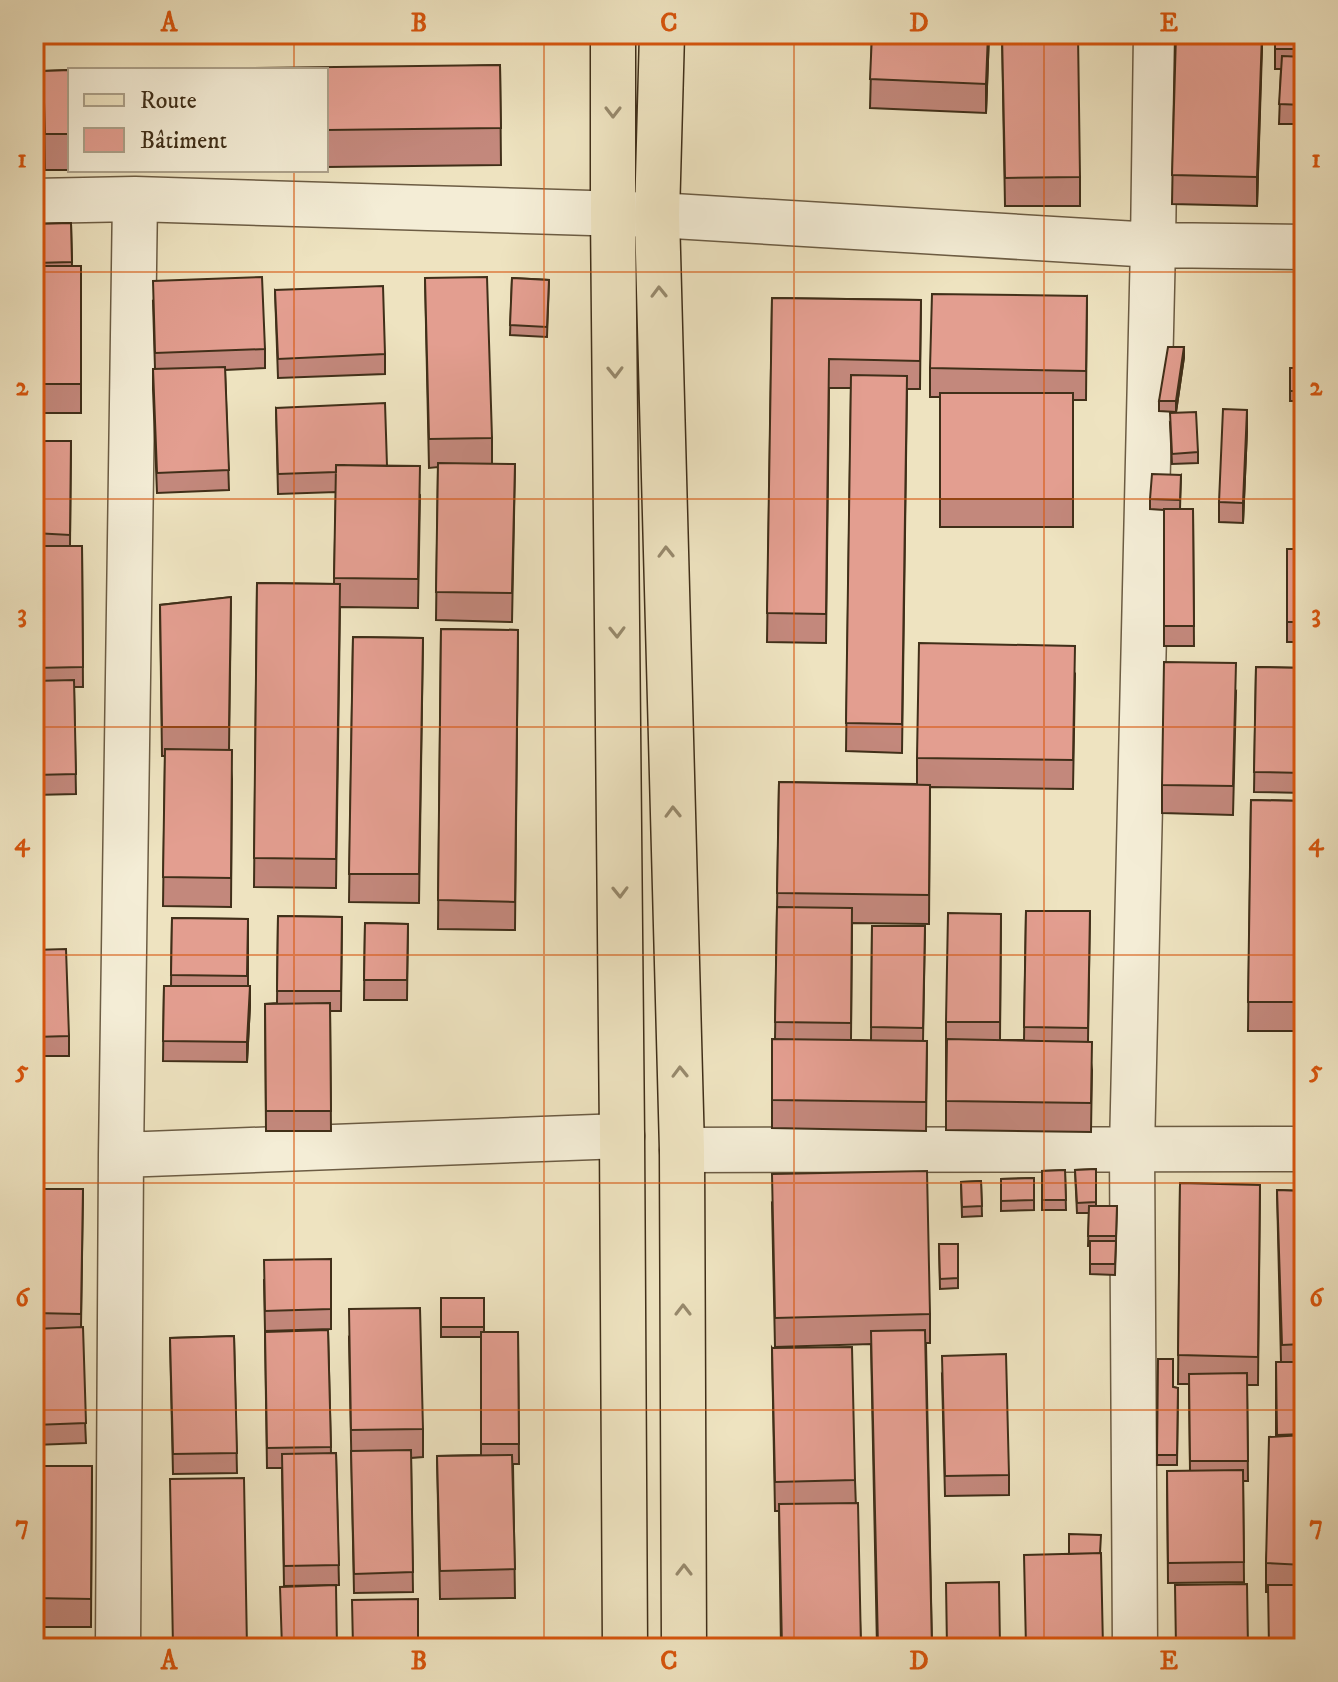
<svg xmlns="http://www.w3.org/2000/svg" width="1338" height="1682" viewBox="0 0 1338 1682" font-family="'IM FELL DW Pica',serif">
<rect width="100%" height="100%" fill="#eee3c0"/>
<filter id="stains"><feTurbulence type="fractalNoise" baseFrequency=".0025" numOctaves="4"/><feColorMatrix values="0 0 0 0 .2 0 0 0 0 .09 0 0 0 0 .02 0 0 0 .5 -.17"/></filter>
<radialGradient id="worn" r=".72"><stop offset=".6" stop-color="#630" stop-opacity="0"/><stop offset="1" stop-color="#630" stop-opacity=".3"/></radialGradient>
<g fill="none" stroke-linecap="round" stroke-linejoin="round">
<defs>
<path id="minor" d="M34 201 135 199 657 215 1153 245 1304 247
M682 1150 1304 1149
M121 1155 622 1136
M118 1648 121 1155 135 199
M1135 1648 1132 1149 1153 245 1156 34"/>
<path id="major" d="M613 34V214L622 1136 625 1648
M662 34 657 215 682 1150 684 1648"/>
</defs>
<use href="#minor" stroke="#6c5c43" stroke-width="47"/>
<use href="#major" stroke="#402f19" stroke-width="47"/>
<use href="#minor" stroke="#f4edd6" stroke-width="44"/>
<use href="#major" stroke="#eee3c0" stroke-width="44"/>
</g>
<path fill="#c3887c" stroke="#402f19" stroke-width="2" d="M872 34H989L986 113 870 108Z
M1002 34 1080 177V206H1005Z
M1175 34H1262L1257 206 1172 204Z
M1275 34H1304V124H1279L1281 69H1275Z
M500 65 501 165 326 167V70Z
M70 70V170H78H45L43 71Z
M71 223 72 266H81V413H34V224Z
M425 278 492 438V464H515L512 622 436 620 438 467 429 468Z
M512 278 549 280 547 337 510 335Z
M275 290 385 354V374L278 378Z
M1087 296 1086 400H1073V527H940V397H930V368Z
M772 298 921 300 920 389H907L902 753 846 751 851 388H829L826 643 767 642Z
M153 301 265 349V368L225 370 229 490 157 493 153 389V369H155Z
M1184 357 1176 412 1159 411V401Z
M1290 368H1304V401H1290Z
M276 408 387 466 420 495 418 608 340 607 336 888 254 887 257 583 334 584 336 492 278 494Z
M1170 423 1198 452V463L1172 464Z
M1247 430 1243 523 1219 522V502Z
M34 441H71L70 546H82L83 687H74L76 794 34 795Z
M1181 475 1180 509H1193L1194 646H1164V510L1150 509V499Z
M1287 549H1304V642H1287Z
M231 597 229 750 232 779 231 907 163 906 165 756H162L160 605Z
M441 629 518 630 515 930 438 929Z
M353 637 423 638 419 903 349 902Z
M1256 667 1304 668V793L1254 792Z
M1075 674 1073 789 930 787 929 924 852 923 851 1040 871 1041 872 926H925L923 1041H927L926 1131 772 1128V1039H775L779 782 917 784V758Z
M1236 692 1233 815 1162 813V785Z
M1251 800 1304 801V1031H1248Z
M1026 911H1090L1088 1041 1092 1070 1091 1132 946 1130V1022L1001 914 1000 1040H1024Z
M278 916 342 917 341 1011H330L331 1131H266L265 1004 277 1003Z
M172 918 248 919V986L250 1005 247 1062 163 1061 164 986H171Z
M365 923 408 924 407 1000H364Z
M34 950 69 1036V1056H34Z
M1096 1169V1206H1117L1115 1275 1090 1274V1246H1088L1089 1213H1077L1075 1170Z
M1065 1170 1066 1210H1042V1171Z
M1034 1178V1210L1001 1211V1179Z
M981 1181 982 1216 962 1217 961 1182Z
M1180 1183 1260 1185 1258 1385H1247L1248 1481H1243L1244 1582 1168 1583 1167 1471H1190L1189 1384H1178Z
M34 1189H83L81 1328 86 1443 34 1445Z
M1277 1190 1304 1191V1648L1268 1592H1266V1563L1276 1437V1362H1281Z
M772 1203 930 1314V1343H926L932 1648H877L871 1344 775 1347Z
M939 1244H958V1288L940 1289Z
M331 1259V1329L265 1331 264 1280Z
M441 1298H484V1332H518L519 1464H513L515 1598 440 1599 437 1456 481 1455V1337H441Z
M328 1330 331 1453H336L339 1585 284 1586 282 1468H267L265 1332Z
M234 1336 237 1473 173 1474 170 1338Z
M349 1338 423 1429V1457L411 1458 413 1592 354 1593Z
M772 1348 855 1480 861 1648H781L779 1511H775Z
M1158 1359 1173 1387 1178 1388 1177 1465H1157Z
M942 1375 1009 1475V1495L945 1496Z
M34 1466H92L91 1627H34Z"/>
<path fill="#9f6f65" stroke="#402f19" stroke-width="2" d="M988 34H989L986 113V84Z
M1262 34V49L1257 206V177Z
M1184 347V357L1176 412V401Z
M1247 410V430L1243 523V503Z
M250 986V1005L247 1062V1042Z"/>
<path fill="#e39e90" stroke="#402f19" stroke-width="2" d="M872 34H988L986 84 870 79Z
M1002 34H1078L1080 177 1005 178Z
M1176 34H1262L1257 177 1172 175Z
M1275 34H1304V49H1275Z
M1282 56 1304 57V105L1279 104Z
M500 65 501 128 326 130V70H98Z
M70 70V134H45L43 71Z
M71 223 72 262 34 263V224Z
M34 266H81V384H34Z
M262 277 265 349 155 353 153 281Z
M487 277 492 438 429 439 425 278Z
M512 278 549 280 547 327 510 325Z
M383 286 385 354 278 359 275 290Z
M932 294 1087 296 1086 371 930 368Z
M772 298 921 300 920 361 829 359 826 614 767 613Z
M1168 347H1184L1176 401H1159Z
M225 367 229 470 157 473 153 369Z
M1290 368H1304V391H1290Z
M851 375 907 376 902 724 846 723Z
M940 393H1073V499H940Z
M385 403 387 466 336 465V472L278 474 276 408Z
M1223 409 1247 410 1243 503 1219 502Z
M1196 412 1198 452 1172 454 1170 413Z
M34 441H71L70 535 34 533Z
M438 463 515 464 512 593 436 592Z
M336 465 420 466 418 579 334 578Z
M1152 474 1181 475 1180 500 1150 499Z
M1164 509H1193L1194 626H1164Z
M34 546H82L83 667 34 668Z
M1287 549H1304V622H1287Z
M257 583 340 584 336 859 254 858Z
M231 597 229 727H162L160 605Z
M441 629 518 630 515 902 438 900Z
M353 637 423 638 419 874H349Z
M919 643 1075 646 1073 760 917 758Z
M1164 662 1236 663 1233 786 1162 785Z
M1256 667 1304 668V773L1254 772Z
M74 680 76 774 34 775V681Z
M165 749 232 750 231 878 163 877Z
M779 782 930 785 929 895 777 893Z
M1251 800 1304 801V1002H1248Z
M777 907 852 908 851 1023 775 1022Z
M1026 911H1090L1088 1028 1024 1027Z
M948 913 1001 914 1000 1022H946Z
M278 916 342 917 341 991H277Z
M172 918 248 919 247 976 171 975Z
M365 923 408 924 407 980H364Z
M872 926H925L923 1028 871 1027Z
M66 949 69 1036 34 1037V950Z
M164 986H250L247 1042 163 1041Z
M330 1003 331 1111H266L265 1004Z
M772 1039 927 1041 926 1102 772 1100Z
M947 1039 1092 1042 1091 1103 946 1101Z
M1096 1169V1202L1077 1203 1075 1170Z
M1065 1170 1066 1200H1042V1171Z
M927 1171 930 1314 775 1318 772 1174Z
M1034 1178V1200L1001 1201V1179Z
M981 1181 982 1206 962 1207 961 1182Z
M1180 1183 1260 1185 1258 1357 1178 1355Z
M34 1189H83L81 1314 34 1313Z
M1277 1190 1304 1191V1344L1282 1345Z
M1089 1206H1117L1116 1236H1088Z
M1090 1241H1116L1115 1264H1090Z
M939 1244H958V1278L940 1279Z
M331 1259V1309L265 1311 264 1260Z
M441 1298H484V1327H441Z
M420 1308 423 1429 351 1430 349 1309Z
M83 1327 86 1423 34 1425V1329Z
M328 1330 331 1447 267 1448 265 1332Z
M925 1330 932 1648H878L871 1331Z
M481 1332H518L519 1444H481Z
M234 1336 237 1453 173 1454 170 1338Z
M852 1347 855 1480 775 1482 772 1348Z
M1006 1354 1009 1475 945 1476 942 1356Z
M1158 1359H1173V1387L1178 1388 1177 1455H1157Z
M1276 1362H1304V1434L1277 1435Z
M1247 1373 1248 1461H1190L1189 1374Z
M1304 1435V1565L1266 1563 1269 1437Z
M411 1450 413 1572 354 1574 351 1451Z
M336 1453 339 1565 284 1566 282 1454Z
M512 1455 515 1569 440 1571 437 1456Z
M34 1466H92L91 1599 34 1598Z
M1243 1470 1244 1562 1168 1563 1167 1471Z
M244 1478 247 1648H173L170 1479Z
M858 1503 861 1648H782L779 1504Z
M1069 1534 1101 1535 1100 1553 1069 1554Z
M1101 1553 1103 1648H1026L1024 1555Z
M999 1582 1000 1648H947L946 1583Z
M1247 1584 1248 1648H1176L1175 1585Z
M336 1585 337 1648H282L280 1587Z
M1268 1585H1304V1648H1269Z
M418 1599V1648H353L352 1600Z"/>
<defs><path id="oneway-chevron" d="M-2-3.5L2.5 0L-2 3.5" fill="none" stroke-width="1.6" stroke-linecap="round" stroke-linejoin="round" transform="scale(2)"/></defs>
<g stroke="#97896c">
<use href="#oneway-chevron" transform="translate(613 112) rotate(90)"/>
<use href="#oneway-chevron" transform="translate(659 292) rotate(-91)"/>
<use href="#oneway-chevron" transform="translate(615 372) rotate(89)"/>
<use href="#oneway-chevron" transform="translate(666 552) rotate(-91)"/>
<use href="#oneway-chevron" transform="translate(617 632) rotate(89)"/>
<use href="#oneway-chevron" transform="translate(673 812) rotate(-91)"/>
<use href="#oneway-chevron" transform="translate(620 892) rotate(89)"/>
<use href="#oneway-chevron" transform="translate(680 1072) rotate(-91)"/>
<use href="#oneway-chevron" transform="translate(683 1310) rotate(-90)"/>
<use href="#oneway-chevron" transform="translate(684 1570) rotate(-90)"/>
</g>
<path fill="none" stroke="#d7550d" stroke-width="2" stroke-opacity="0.55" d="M294 34V70M544 34V1648M794 34V1648M1044 34V1648M294 170V1648M34 272H1304M34 499H1304M34 727H1304M34 955H1304M34 1183H1304M34 1410H1304"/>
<rect width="1338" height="1682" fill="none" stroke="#eee3c0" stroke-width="88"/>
<rect x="68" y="68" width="260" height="104" fill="#f4edd6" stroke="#aca18a" stroke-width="2"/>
<rect x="84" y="94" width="40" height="12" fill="#eee3c0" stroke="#aca18a" stroke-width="2"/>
<text x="140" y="108" font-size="24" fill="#402f19">Route</text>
<rect x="84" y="128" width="40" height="24" fill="#e39e90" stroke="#aca18a" stroke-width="2"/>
<text x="140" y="148" font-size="24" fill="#402f19">Bâtiment</text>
<rect x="44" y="44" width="1250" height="1594" fill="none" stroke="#d7550d" stroke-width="3"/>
<g font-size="26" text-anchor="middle" font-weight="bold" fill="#d7550d">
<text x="169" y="31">A</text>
<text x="419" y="31">B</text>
<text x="669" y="31">C</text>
<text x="919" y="31">D</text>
<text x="1169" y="31">E</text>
<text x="22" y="167">1</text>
<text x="1316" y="167">1</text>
<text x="22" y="395">2</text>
<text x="1316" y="395">2</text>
<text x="22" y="622">3</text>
<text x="1316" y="622">3</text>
<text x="22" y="850">4</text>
<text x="1316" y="850">4</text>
<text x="22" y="1078">5</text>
<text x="1316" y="1078">5</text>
<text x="22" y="1306">6</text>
<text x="1316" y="1306">6</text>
<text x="22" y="1533">7</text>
<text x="1316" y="1533">7</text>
<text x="169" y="1669">A</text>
<text x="419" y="1669">B</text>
<text x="669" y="1669">C</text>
<text x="919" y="1669">D</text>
<text x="1169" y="1669">E</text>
</g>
<rect width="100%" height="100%" filter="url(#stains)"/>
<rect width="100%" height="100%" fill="url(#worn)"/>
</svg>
